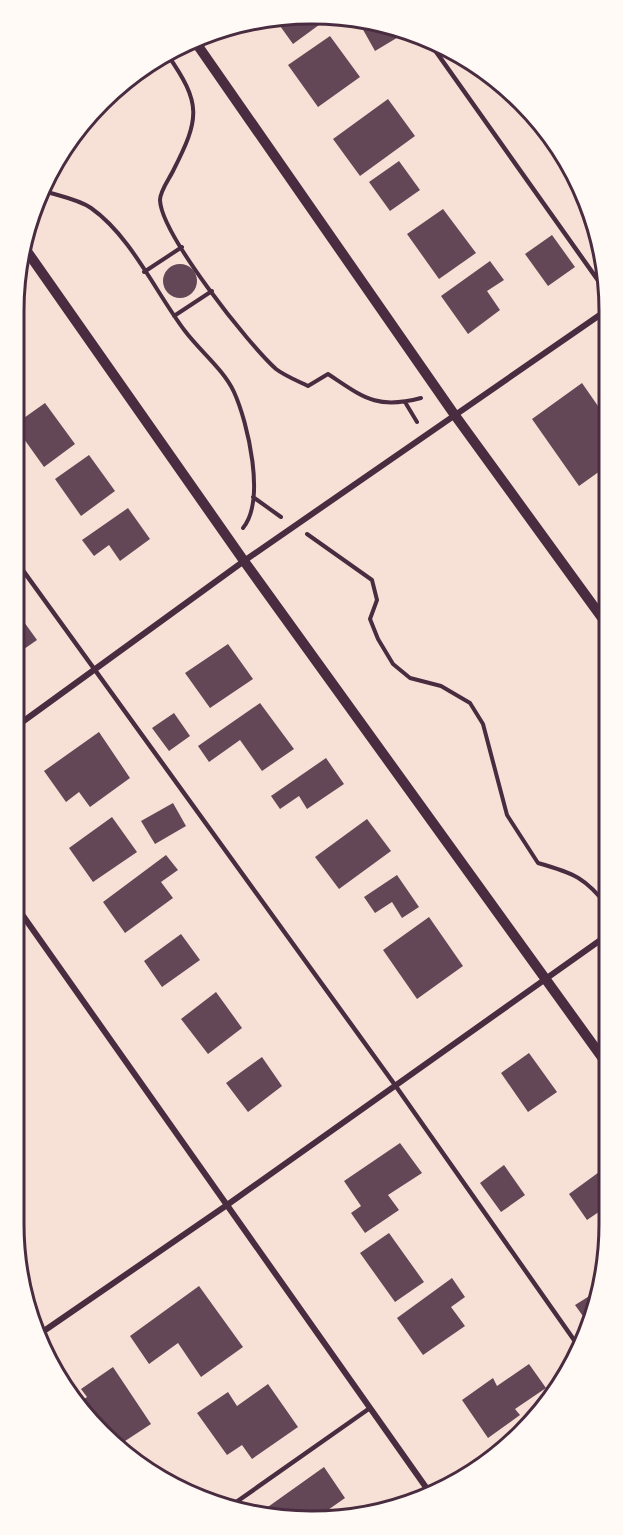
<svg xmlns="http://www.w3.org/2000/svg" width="623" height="1535" viewBox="0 0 623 1535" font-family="Barlow,sans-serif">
<rect width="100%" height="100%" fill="#f7e1d7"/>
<path fill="#644757" d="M292 14 320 18 323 22 293 44 275 19Z
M365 24 395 28 400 36 375 51 361 26Z
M330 36 360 77 318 107 288 65Z
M388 99 415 136 360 176 333 139Z
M399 161 420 190 390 211 369 182Z
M443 209 476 253 439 279 407 234Z
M552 235 575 267 548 286 525 254Z
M490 261 504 280 487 291 500 310 468 334 441 296Z
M163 281a17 17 0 1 1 34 0a17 17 0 1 1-34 0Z
M582 383 598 406 607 400V466L579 486 532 419Z
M45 403 75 444 44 467 14 425Z
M89 455 115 491 81 516 55 479Z
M128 508 150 539 120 561 109 545 94 556 82 540Z
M14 608 37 640 14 656Z
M228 644 253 679 210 708 185 673Z
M260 703 294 749 262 771 240 740 209 762 198 746Z
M174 713 190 736 169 751 152 728Z
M99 732 130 778 90 807 79 792 66 802 44 771Z
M326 758 344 784 307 809 299 796 280 809 271 796Z
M173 803 186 826 155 844 141 821Z
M112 817 137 852 93 882 69 848Z
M367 819 391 851 339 889 315 857Z
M166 855 178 870 161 882 173 898 125 933 103 902Z
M397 875 419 907 402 918 392 902 375 913 364 897Z
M429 917 463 966 417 999 383 950Z
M181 934 200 960 162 987 144 961Z
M216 992 242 1028 208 1054 181 1019Z
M529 1053 557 1092 528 1112 501 1073Z
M262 1057 282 1086 248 1112 226 1083Z
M400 1143 422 1173 388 1195 399 1210 365 1233 351 1213 361 1206 344 1181Z
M504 1165 525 1195 501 1212 480 1183Z
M606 1167 609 1172V1205L587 1220 569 1194Z
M389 1233 424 1282 395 1302 360 1253Z
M452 1278 465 1297 451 1307 465 1326 423 1355 397 1318Z
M199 1286 243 1347 201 1377 178 1343 149 1364 130 1336Z
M599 1290 594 1319 590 1326 575 1305Z
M529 1364 546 1388 515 1409 520 1415 488 1438 462 1400 493 1378 497 1386Z
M113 1367 151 1424 119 1445 104 1423 97 1428 87 1420 78 1403 87 1397 81 1389Z
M268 1384 298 1427 252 1459 242 1445 227 1455 197 1413 228 1392 237 1406Z
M324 1467 345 1498 318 1517 311 1518 308 1514 302 1518 272 1519 258 1514Z"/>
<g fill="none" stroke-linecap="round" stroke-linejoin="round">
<path stroke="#4a2c40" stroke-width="4" d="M167 54C202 104 200 118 173 171 169 179 160 191 160 200 161 234 249 345 276 369 285 376 298 381 308 386L328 374C363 397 376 410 421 398
M44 191C59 196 78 199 91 208 131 236 156 293 185 331 200 351 224 370 234 392 248 423 266 500 243 528
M144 272 182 247
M174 316 212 291
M405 402 417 422
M253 497 281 517
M307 534 372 580 377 600 370 619 378 639 393 664 410 678 441 686 470 703 483 724 507 815 538 863C574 873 586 878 609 908"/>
<path stroke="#4a2c40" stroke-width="4.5" d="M427 39 607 293
M14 558 395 1085 579 1347
M232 1505 370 1408"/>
<path stroke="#4a2c40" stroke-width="6" d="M14 728 244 561 607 310
M14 903 430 1493
M38 1335 227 1205 609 934"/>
<path stroke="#4a2c40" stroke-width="10" d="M194 40 454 414 608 626
M24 247 244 561 609 1067"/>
</g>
<path d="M0 0H623V1535H0ZM311 24H312A287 287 0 0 1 599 311V1224A287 287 0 0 1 312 1511H311A287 287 0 0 1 24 1224V311A287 287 0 0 1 311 24Z" fill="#fffaf5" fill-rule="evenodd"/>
<path fill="none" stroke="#4a2c40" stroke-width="3" d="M311 24H312A287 287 0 0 1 599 311V1224A287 287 0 0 1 312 1511H311A287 287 0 0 1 24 1224V311A287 287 0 0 1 311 24Z"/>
</svg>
